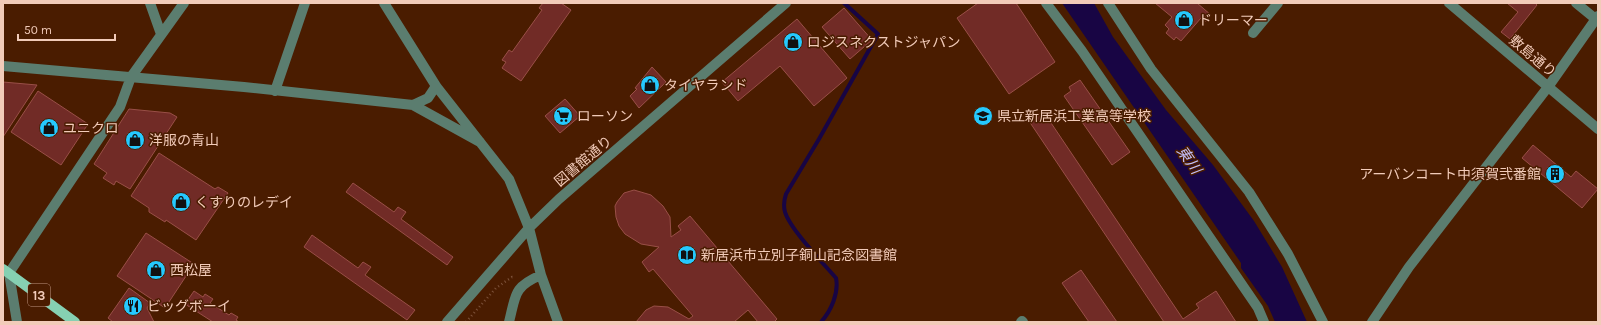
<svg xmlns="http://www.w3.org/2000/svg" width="1601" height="325" viewBox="0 0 1601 325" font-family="Karla,'Noto Sans JP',sans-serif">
<rect width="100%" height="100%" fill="#4a1c00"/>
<path fill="#180544" d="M1062 3H1094L1113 37 1166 110 1213 165 1254 221 1282 267 1307 322H1275L1268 306 1241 268V263Z"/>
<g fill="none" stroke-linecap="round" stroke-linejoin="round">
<path stroke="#180544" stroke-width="4" d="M821 322C831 311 839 293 836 278 823 263 790 229 785 212 783 205 784 200 786 194L819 139 878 34 844 3"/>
</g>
<path fill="#712b26" stroke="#994f47" d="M543 3H561L571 10 521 81 502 68 506 62 502 60 509 50 512 52 542 10 539 8Z
M978 3H1016L1055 62 1009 94 957 18Z
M1155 3H1197L1211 15 1205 22 1201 18 1181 41 1176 37 1174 40 1166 33 1169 29 1165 25 1172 17Z
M1507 3H1535L1537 5 1510 39 1501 32 1518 12Z
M844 8 872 40 850 59 822 27Z
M797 19 847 78 814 106 780 66 738 101 722 82Z
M652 67 666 82 639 108 630 96 637 89 635 88Z
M1080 80 1130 152 1112 165 1064 96 1071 91 1069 87Z
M3 82 37 85 3 137Z
M38 91 88 124 61 165 11 132Z
M565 99 580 116 560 133 545 116Z
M129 109 170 113 177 117 130 189 116 181 114 185 103 178 107 173 94 164Z
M1043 111 1183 319 1199 308 1196 304 1216 291 1236 322H1164L1029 121Z
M1533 145 1571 177 1576 171 1598 189 1582 208 1522 158Z
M159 153 215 189 218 187 228 193 196 240 166 220 165 222 149 212V208L131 196Z
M353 183 394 212 398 207 406 212 401 219 453 257 447 265 346 192Z
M634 190 651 195 663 206 670 217 671 237 681 230 678 226 690 216 777 319 774 322H758L748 310 734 322H636L646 310 654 306 668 307 689 319 693 316 653 269 649 272 642 262 659 247 641 244 625 234 619 226 616 217 615 206 617 202 624 193Z
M146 233 194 264 165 308 117 276Z
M312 235 358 268 363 262 371 267 365 275 415 310 407 320 304 247Z
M1081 270 1117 322H1089L1062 283Z
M129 288 150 303 147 308 154 322H113L108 318Z
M194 291 203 297 205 294 213 299 210 303 229 315 231 313 238 317 236 320 239 322H213L185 304Z"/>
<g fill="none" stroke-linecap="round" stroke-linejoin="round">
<path stroke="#7d5239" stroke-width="2.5" stroke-dasharray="1 3" stroke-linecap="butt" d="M466 322 496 288 512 277 515 278"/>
<path stroke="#5b7d6f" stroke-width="10" d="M150 3 161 34
M384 3 436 86 509 179 529 228 541 275 558 322
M1046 3 1082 51 1258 308 1264 322
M1108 3 1151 69 1249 192 1288 254 1323 322
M1449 3 1598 129
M1576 3 1598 21
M1253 33 1278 3
M3 66 244 87 413 105 480 142
M275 91 305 3
M413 105 428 98 436 86
M17 322 9 273 120 107 131 77 184 3
M447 322 529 228 559 199 786 3
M509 322C516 295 513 287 541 275
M1021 322 1022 321 1023 322
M1372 322 1409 267 1548 87 1598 16"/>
<path stroke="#86d0b2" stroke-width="10" d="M3 269 75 322"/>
</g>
<defs>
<symbol id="shop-disc" viewBox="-11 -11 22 22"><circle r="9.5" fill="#25c9fe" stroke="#4a1c00"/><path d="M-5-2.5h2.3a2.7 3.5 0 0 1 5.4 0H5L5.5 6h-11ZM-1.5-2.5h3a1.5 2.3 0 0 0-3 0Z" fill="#111"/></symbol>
<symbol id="supermarket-disc" viewBox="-11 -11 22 22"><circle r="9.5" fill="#25c9fe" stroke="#4a1c00"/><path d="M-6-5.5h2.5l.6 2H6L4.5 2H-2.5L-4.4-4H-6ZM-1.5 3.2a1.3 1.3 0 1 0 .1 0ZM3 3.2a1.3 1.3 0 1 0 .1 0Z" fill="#111"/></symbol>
<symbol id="school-disc" viewBox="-11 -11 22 22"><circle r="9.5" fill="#25c9fe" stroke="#4a1c00"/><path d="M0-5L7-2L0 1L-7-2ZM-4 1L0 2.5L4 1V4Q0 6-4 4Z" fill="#111"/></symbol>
<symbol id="building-disc" viewBox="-11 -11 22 22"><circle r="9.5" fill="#25c9fe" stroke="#4a1c00"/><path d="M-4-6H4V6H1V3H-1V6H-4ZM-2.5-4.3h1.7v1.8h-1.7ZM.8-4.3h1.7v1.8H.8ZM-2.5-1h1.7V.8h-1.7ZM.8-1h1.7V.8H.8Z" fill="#111"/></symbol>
<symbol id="library-disc" viewBox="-11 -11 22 22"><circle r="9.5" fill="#25c9fe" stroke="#4a1c00"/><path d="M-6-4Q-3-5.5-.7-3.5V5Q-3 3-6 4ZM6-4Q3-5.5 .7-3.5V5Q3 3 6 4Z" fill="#111"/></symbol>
<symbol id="restaurant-disc" viewBox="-11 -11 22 22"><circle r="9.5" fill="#25c9fe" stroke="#4a1c00"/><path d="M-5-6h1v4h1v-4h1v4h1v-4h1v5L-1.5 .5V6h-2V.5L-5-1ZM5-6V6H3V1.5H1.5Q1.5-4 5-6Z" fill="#111"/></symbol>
</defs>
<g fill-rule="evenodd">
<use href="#shop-disc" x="1173" y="9" width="22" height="22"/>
<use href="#shop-disc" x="782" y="31" width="22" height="22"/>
<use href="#shop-disc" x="639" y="74" width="22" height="22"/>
<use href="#supermarket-disc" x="552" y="105" width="22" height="22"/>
<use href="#school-disc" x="972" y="105" width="22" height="22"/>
<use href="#shop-disc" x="38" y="117" width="22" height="22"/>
<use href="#shop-disc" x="124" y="129" width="22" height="22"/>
<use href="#building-disc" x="1544" y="163" width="22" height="22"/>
<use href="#shop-disc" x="170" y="191" width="22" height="22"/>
<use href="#library-disc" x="676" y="244" width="22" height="22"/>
<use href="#shop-disc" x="145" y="259" width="22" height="22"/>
<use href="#restaurant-disc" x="122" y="295" width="22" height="22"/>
</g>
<g text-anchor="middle" stroke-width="3" stroke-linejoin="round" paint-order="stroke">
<rect fill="#4a1c00" stroke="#c09682" stroke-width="1" x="28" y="284" width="22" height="22" rx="3"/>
<g font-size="13" font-weight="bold" fill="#f2cbb9">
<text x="39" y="300">13</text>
</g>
<g font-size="14" fill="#f2cbb9" stroke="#4a1c00" text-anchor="start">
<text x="1198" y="25">ドリーマー</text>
<text x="807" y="47">ロジスネクストジャパン</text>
<text x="664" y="90">タイヤランド</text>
<text x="577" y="121">ローソン</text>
<text x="997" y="121">県立新居浜工業高等学校</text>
<text x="63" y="133">ユニクロ</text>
<text x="149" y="145">洋服の青山</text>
<text x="1541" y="179" text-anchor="end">アーバンコート中須賀弐番館</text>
<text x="195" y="207">くすりのレデイ</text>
<text x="701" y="260">新居浜市立別子銅山記念図書館</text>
<text x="170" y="275">西松屋</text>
<text x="147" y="311">ビッグボーイ</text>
</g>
<g font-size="14" fill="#f2cbb9" stroke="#4a1c00">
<text transform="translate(1533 56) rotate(40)" y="5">敷島通り</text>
<text transform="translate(583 161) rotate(-40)" y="5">図書館通り</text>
</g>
<g font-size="15" font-style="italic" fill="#c3c0fa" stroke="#4a1c00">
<text transform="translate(1189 160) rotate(55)" y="5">東川</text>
</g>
</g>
<rect width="1601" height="325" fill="none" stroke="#f2cbb9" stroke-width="8"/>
<path d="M18 34v6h97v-6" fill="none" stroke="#f2cbb9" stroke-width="2"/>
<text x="24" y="34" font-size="12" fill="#f2cbb9" stroke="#4a1c00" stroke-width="3" paint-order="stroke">50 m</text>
</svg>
